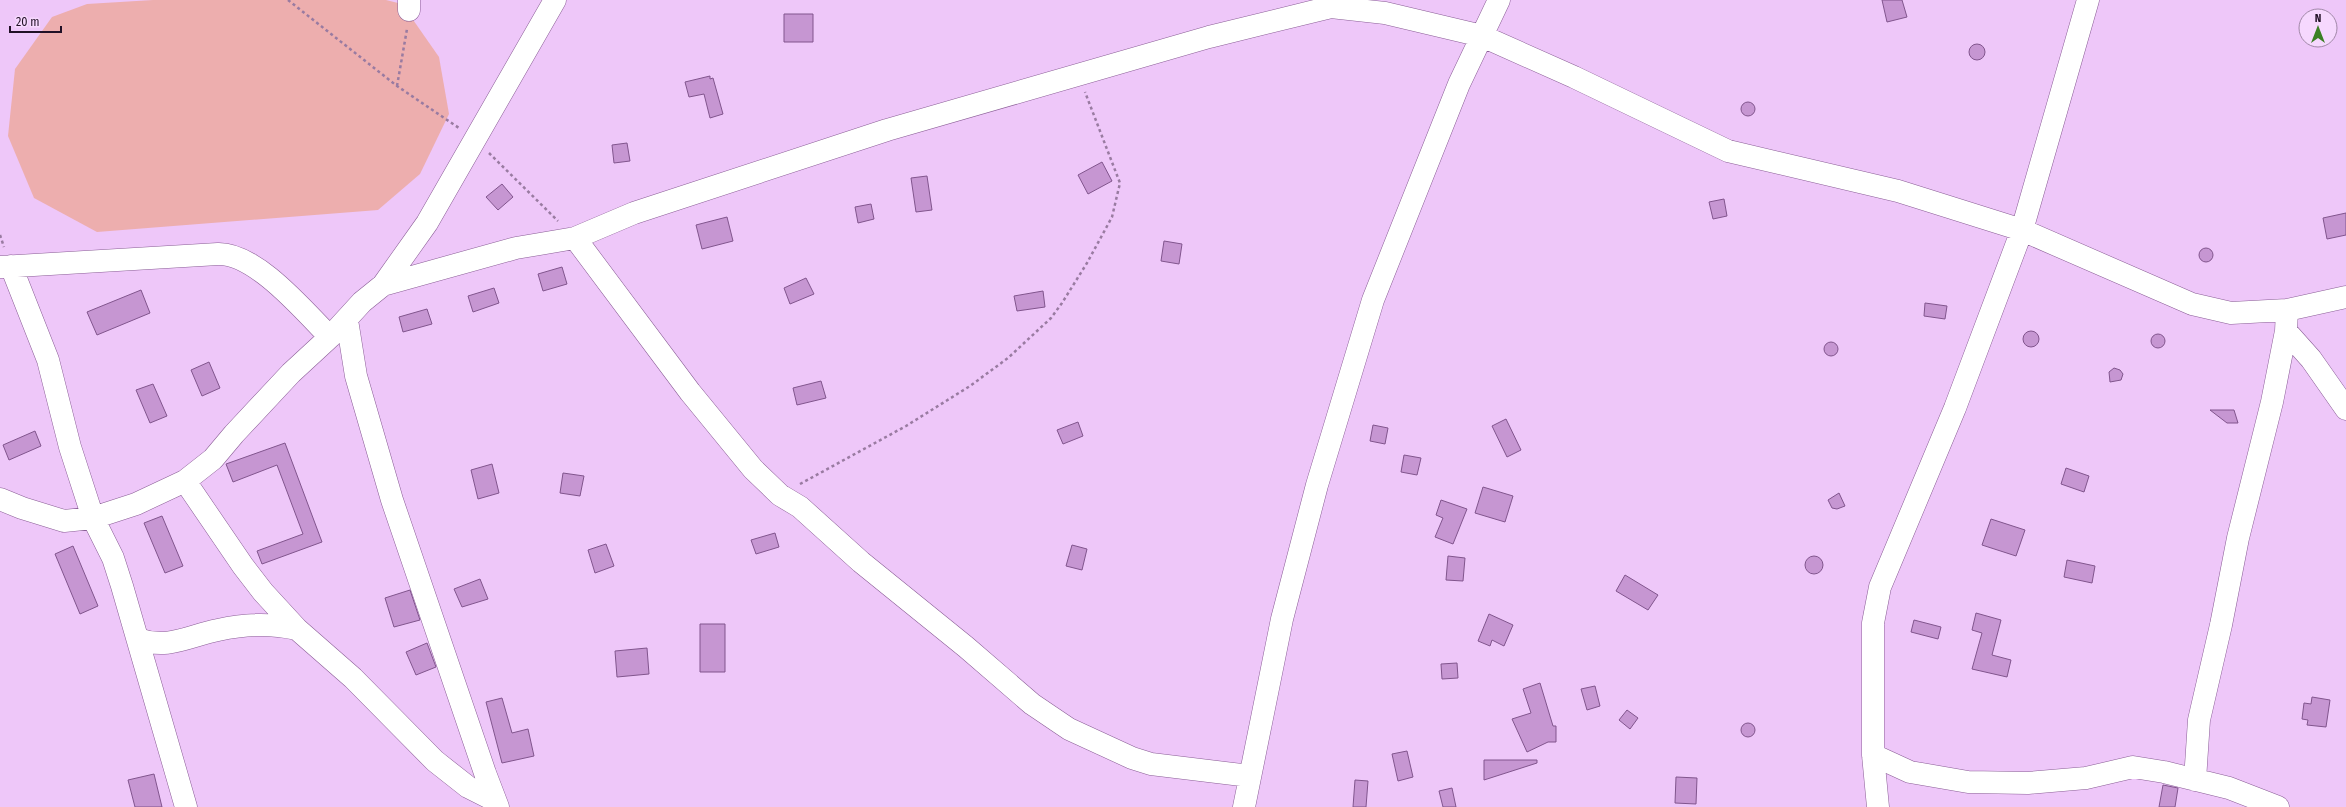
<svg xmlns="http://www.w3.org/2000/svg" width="2346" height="807" viewBox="0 0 2346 807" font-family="'Fira Sans Condensed',sans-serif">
<rect width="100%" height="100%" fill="#eec7f9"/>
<path fill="#edaeae" d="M153 0H386L402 4 439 57 449 114 420 174 378 210 97 232 34 198 8 136 15 69 52 17 87 4Z"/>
<path fill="#c696d2" stroke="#81558d" d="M1882 0H1902L1907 17 1887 22Z
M784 14H813V42H784Z
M1969 52a8 8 0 1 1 16 0a8 8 0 1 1-16 0Z
M710 76V79L713 78 723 114 710 118 704 94 689 97 685 82Z
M1741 109a7 7 0 1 1 14 0a7 7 0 1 1-14 0Z
M627 143 630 161 614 163 612 145Z
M1102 162 1112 181 1088 194 1078 175Z
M927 176 932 210 916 212 911 178Z
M502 184 513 197 498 210 486 197Z
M1724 199 1727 216 1713 219 1709 202Z
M871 204 874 219 858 223 855 207Z
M2346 213V235L2327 239 2323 218Z
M727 217 733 241 702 249 696 225Z
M1164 241 1182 244 1179 264 1161 261Z
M2199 255a7 7 0 1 1 14 0a7 7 0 1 1-14 0Z
M562 267 567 284 543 291 538 274Z
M806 278 814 294 790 304 784 288Z
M494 288 499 303 473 312 468 296Z
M141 290 150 313 97 335 87 312Z
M1043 291 1045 307 1017 311 1014 296Z
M1925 303 1947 306 1945 319 1924 316Z
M427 309 432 324 403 332 399 317Z
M2023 339a8 8 0 1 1 16 0a8 8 0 1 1-16 0Z
M2151 341a7 7 0 1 1 14 0a7 7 0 1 1-14 0Z
M1824 349a7 7 0 1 1 14 0a7 7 0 1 1-14 0Z
M209 362 220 388 202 396 191 370Z
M2114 368 2120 370 2123 374 2121 380 2110 382 2109 372Z
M821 381 826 398 797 405 793 388Z
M153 384 167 416 150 423 136 390Z
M2210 410H2234L2238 423H2227Z
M1506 419 1521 450 1507 457 1492 426Z
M1078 422 1083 436 1063 444 1057 430Z
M1373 425 1388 428 1385 444 1370 441Z
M35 431 41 446 9 460 3 445Z
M285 443 322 542 262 564 257 551 303 534 277 465 233 482 226 464Z
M1404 455 1421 458 1417 475 1401 472Z
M492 464 499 493 478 499 471 470Z
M2066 468 2089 476 2084 492 2061 484Z
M563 473 584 476 580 496 560 493Z
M1483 487 1513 496 1505 522 1475 513Z
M1839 493 1845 506 1837 509 1832 508 1828 500Z
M1441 500 1467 509 1453 544 1435 537 1443 518 1436 515Z
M162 516 183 566 165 573 144 523Z
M1991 519 2025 530 2016 556 1982 545Z
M775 533 779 547 756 554 751 540Z
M606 544 614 566 595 573 588 550Z
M1072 545 1087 549 1082 570 1066 566Z
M73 546 98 606 80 614 55 554Z
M1805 565a9 9 0 1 1 18 0a9 9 0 1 1-18 0Z
M1448 556 1465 558 1463 581 1446 580Z
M2067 560 2095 566 2092 583 2064 577Z
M1625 575 1658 595 1648 610 1616 591Z
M480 579 488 599 462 607 454 589Z
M410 590 420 620 394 627 385 598Z
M1976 613 2001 620 1992 655 2011 660 2007 677 1972 669 1982 633 1972 630Z
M1489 614 1513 625 1504 646 1492 640 1490 646 1478 641Z
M1914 620 1941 627 1938 639 1911 632Z
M700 624H725V672H700Z
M427 643 436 667 416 675 406 652Z
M647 648 649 674 617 677 615 651Z
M1457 663 1458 678 1442 679 1441 664Z
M1540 683 1553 726H1556V742H1548L1527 752 1512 719 1531 713 1523 689Z
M1595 686 1600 706 1587 710 1581 689Z
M2312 697 2330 700 2326 727 2307 725 2308 720 2302 719 2304 703 2311 704Z
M502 698 512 733 528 729 534 756 502 763 486 702Z
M1627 710 1638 718 1630 729 1619 720Z
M1741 730a7 7 0 1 1 14 0a7 7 0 1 1-14 0Z
M1407 751 1413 777 1398 781 1392 754Z
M1484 760H1537V763L1484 780Z
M154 774 162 807H135L128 780Z
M1676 777 1697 778 1696 804 1675 803Z
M1355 780 1368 781 1366 807H1353Z
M2163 785 2178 788 2175 807H2159Z
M1452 788 1456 807H1443L1439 791Z"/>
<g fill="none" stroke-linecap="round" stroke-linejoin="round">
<defs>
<path id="minor" d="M409 0V10
M575 238 690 392 753 469 780 495 800 507 861 562 966 647 1032 704 1069 729 1132 758 1151 764 1250 776
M11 266 48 360 70 447 93 518 113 558 122 586 186 807
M0 267 218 254C256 253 304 311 330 337
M383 285 427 223 555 0
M347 320 356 376 392 500 485 773 498 807
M2286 331 2311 359 2346 409
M185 481 243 566 263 592 297 629 353 678 435 761 468 787 494 800
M0 499 22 508 64 521 93 518 136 504 185 481 213 459 234 434 291 373 330 337 362 302 383 285 516 248 575 238 634 213 887 130 1209 37 1331 7 1385 13 1482 36 1574 77 1728 151 1898 191 2022 230 2192 304 2231 313 2287 310 2346 297
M138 639C168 650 188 636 218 630 246 624 269 623 297 629
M1873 755 1910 772 1968 782 2028 783 2086 778 2133 767 2164 772 2229 788 2278 807
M2195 780 2199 720 2221 625 2238 538 2272 402 2286 331 2287 310
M1244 807 1282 619 1317 485 1373 300 1459 84 1499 0
M1878 807 1873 755V623L1880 587 1955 408 2022 230 2088 0"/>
</defs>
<use href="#minor" stroke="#8a5e96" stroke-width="23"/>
<path stroke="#997ba1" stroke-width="2.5" stroke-dasharray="3 3" stroke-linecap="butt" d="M288 0 397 86 459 128
M397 86 407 29
M489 153 558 221
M0 235 4 247
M800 484 906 426 970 386 1008 358 1051 318 1062 303 1087 263 1112 217 1120 183 1085 92"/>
<use href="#minor" stroke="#fff" stroke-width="22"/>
</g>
<g transform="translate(2318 28)"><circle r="19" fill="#f6d8fe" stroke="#a188a8"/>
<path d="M0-3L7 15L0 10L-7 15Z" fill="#3b8025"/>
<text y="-6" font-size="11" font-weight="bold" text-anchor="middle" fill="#211026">N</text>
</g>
<path d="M10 26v6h51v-6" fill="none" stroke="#211026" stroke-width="2"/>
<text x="16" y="26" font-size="12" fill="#211026" stroke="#f6d8fe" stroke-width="3" paint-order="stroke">20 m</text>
</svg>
